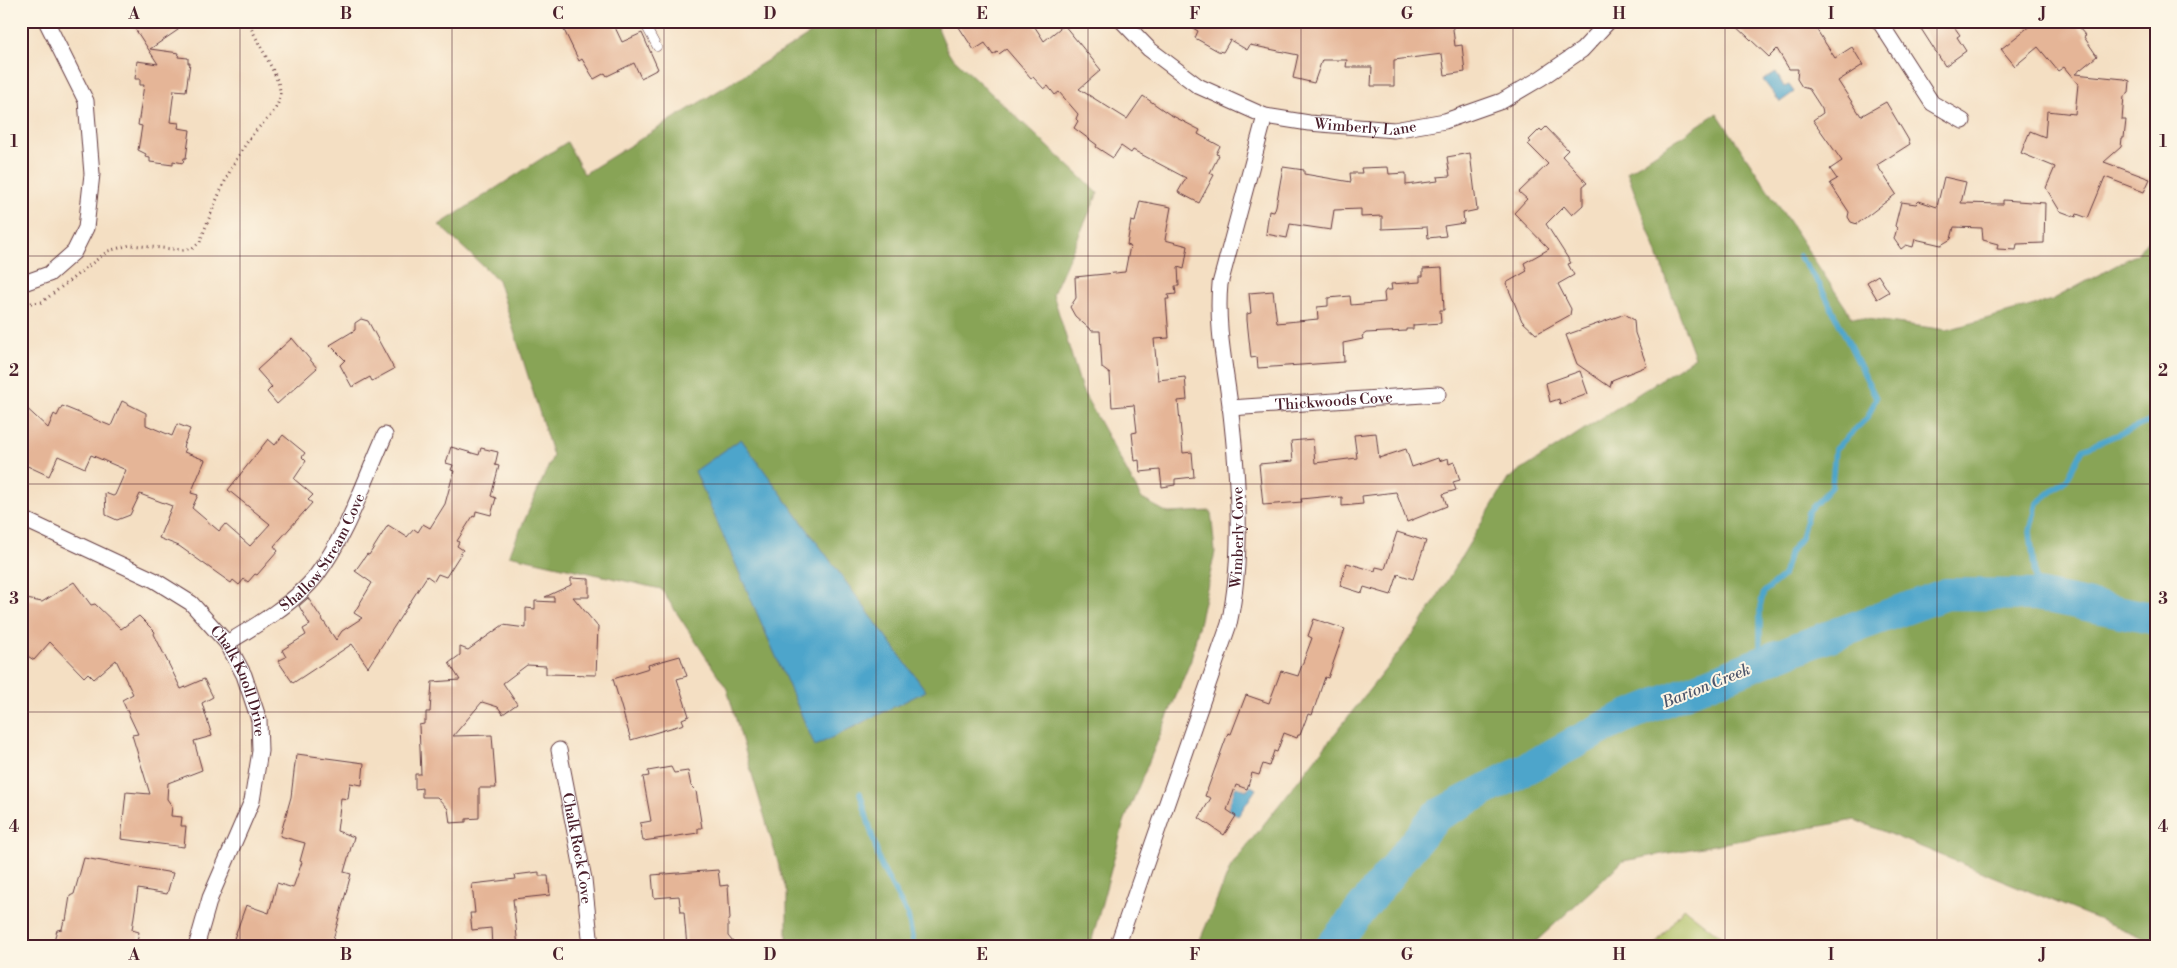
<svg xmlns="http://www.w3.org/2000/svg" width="2177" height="968" viewBox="0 0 2177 968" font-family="'Libre Bodoni',serif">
<rect width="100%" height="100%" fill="#fcf5e5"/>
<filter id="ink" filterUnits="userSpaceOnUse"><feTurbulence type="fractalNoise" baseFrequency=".02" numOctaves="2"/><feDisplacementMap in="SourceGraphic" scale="10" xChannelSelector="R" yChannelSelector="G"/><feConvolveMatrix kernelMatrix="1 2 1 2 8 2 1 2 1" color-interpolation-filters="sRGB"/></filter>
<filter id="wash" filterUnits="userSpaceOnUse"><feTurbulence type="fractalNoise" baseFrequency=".0096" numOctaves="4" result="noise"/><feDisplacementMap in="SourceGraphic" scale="20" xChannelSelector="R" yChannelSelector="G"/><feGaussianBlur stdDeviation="1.12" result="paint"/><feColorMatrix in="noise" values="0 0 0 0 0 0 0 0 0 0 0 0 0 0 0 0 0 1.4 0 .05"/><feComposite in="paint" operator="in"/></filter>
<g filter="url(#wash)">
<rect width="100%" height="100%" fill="#f4dfc3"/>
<path fill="#abbd60" stroke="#7a6e46" d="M1684 908 1721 937 1713 947H1653Z"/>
<path fill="#88a456" stroke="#696240" d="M831 21H935L949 54 1098 193 1053 294 1082 390 1142 499 1168 513 1211 511 1215 552 1191 660 1124 822 1090 947H787V893L727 689 661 589 509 555 553 456 498 280 439 225 567 142 584 174Z
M1717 113 1852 317 1947 330 2052 300 2137 254 2156 229V943L1855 820 1623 861 1530 947H1197L1231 866 1421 624 1508 479 1695 357 1627 172Z"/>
<path fill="#4ea5cb" stroke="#4c627b" d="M1776 72 1784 87 1789 85 1794 92 1780 102 1763 80Z
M741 439 926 691 815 746 695 471Z
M1251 786 1256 789 1238 816 1228 809 1231 796 1236 787 1247 790Z"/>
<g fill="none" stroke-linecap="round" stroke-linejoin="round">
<path stroke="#4ea5cb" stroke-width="5.5" d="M2037 595 2030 531 2037 503 2067 479 2083 449 2156 419
M1760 663V606L1764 592 1783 576 1790 552 1801 538 1808 512 1832 486 1835 449 1868 417 1876 398 1820 285 1799 256
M860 793 881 866 908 916 914 947"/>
<path stroke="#4ea5cb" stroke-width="32" d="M1331 947 1436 816 1620 719 1792 650 1946 594 2037 595 2156 619"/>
</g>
<g id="blocks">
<path fill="#e5b597" d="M130 21H173L178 30 150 49 179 53 178 57 188 58V63H190L186 91 174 90 170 122 179 123 178 128 190 130 186 158H184L183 163 173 161V165L150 162V158L145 157 146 154 138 150 142 126 138 125 144 85H140V79H135L137 61 158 64Z
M564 21H612L622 42 642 33 658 69 641 78 634 63 607 76 605 73 594 79 582 59 579 61 564 30 567 28Z
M955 21H1031L1044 41 1064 25 1101 70 1079 89 1127 119 1143 96 1169 114 1200 130 1198 134 1220 146 1216 154 1219 155 1210 173 1214 175 1199 203 1178 192 1186 178 1133 150 1131 153 1121 146 1113 158 1096 147 1097 145 1074 128 1078 121 1076 119 1078 114 1059 92 1055 95 1048 86 1044 89 1033 77 1031 78 1006 49 999 54 997 52 993 55 985 43 974 50Z
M1181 21H1452L1455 46 1462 45 1465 72 1445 75 1442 54 1394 60V86H1371L1372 67H1346L1347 60H1322L1314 83 1293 78 1298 55 1250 45 1247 50 1230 40 1223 52 1218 51 1195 38 1198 31Z
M1731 21H1811L1835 58 1852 47 1863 65 1838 81 1861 116 1886 102 1908 139 1910 144 1877 165 1896 194 1857 224 1851 222 1848 217 1849 212 1830 183 1837 179 1830 169 1842 161 1813 120 1823 113 1822 109 1809 89 1802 87 1797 79 1798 69H1789L1777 49 1769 57Z
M1916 21H1950L1960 35 1957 37 1966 51 1945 66Z
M2036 21H2073L2086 36 2084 37 2097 56 2075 74 2124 79 2130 81 2129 92 2124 96 2122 120H2126L2124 138H2122L2121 147 2104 162 2150 179 2144 192 2105 177 2088 218 2077 214 2076 217 2060 211 2046 188 2055 167 2021 153 2030 131 2045 137 2047 111 2075 114 2078 84 2064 67 2058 71 2038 47 2015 66 2001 49Z
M1546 127 1568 150 1562 156 1587 183 1583 186V205L1572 215 1564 206 1546 224 1571 263 1568 264 1574 275 1558 284 1571 309 1570 315 1536 334 1522 321 1506 283 1527 271 1524 263 1549 249 1514 213 1527 199 1519 192 1548 164 1528 144 1531 142 1529 140 1540 129 1542 131Z
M1470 153 1477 210 1463 213 1464 223 1444 226 1446 236 1428 238 1427 227 1382 229V216L1361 217V209L1334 210 1331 230 1290 224 1287 238 1266 234 1269 211 1274 212 1276 206 1283 167 1304 170V174L1351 182 1350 173H1362L1361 168 1388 167 1389 174 1406 173V185L1438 181 1437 177 1450 176 1447 157Z
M1944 177 1966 182 1961 203 2003 204V200L2045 203 2044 243 2017 244 2016 250 1997 249 1998 244 1983 240 1982 228 1954 227 1951 239 1941 245 1915 239 1913 247 1906 245 1901 249 1894 239 1897 228 1895 226 1901 202 1916 204 1919 201 1937 207Z
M1140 201 1171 207 1165 240 1188 246 1184 269 1178 267 1179 286H1175L1176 294 1168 295 1169 299H1166L1169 338 1154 339 1158 380 1185 377 1187 400 1178 401 1183 453 1192 452 1194 477 1175 479V485L1162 487 1160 470 1140 472 1139 460 1135 461 1132 433 1137 432 1134 405 1112 407 1110 374 1102 368 1100 331H1092L1075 316 1070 307 1076 298 1075 277 1125 272 1130 246 1127 245 1131 221 1135 222Z
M1442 268 1444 310H1440L1441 323 1413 325V329H1406V331L1366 333 1362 336 1363 339 1343 343 1344 362 1258 368 1257 357 1251 358 1247 320V314L1251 313 1249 293 1273 291 1277 323 1318 319 1317 307 1328 306V298L1350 296 1351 305 1385 302 1384 293 1386 290H1392L1391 284 1420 282V276H1423V269Z
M1878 275 1889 292 1877 299 1867 282Z
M1625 314 1634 320 1635 333 1647 366 1612 380 1610 387 1577 364 1566 335Z
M361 319 368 321 394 369 372 381 370 377 352 387 340 365 345 360 330 345 355 330V323Z
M292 338 317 368 277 404 267 392 272 387 257 370Z
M1580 371 1588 394 1560 404 1559 399 1550 402 1546 383Z
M122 401 146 413V425L172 436 177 424 190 429 183 447 186 449 184 452 205 460 191 493 198 495 192 508 219 531 225 524 250 546 270 524 228 490 268 439 275 445 283 435 305 453 302 457 306 461 294 479 313 495 308 500 312 503 274 546 278 551 257 575 255 574 248 582 244 579 239 585 233 580 231 583 179 546 159 538 172 506 140 494 130 515 117 520 106 515 105 493 113 496 115 495 126 470 91 455 85 468 58 456 49 476 21 463V403L48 428 54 414 57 416 62 406 111 426Z
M1376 433 1379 458 1406 449 1412 467 1438 458 1439 461 1448 458 1449 464 1454 462 1460 480 1453 482 1456 490 1443 494 1447 506 1407 522 1396 492 1362 496 1363 504 1342 506V497L1332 498 1331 496 1301 499 1302 502 1263 505 1259 464 1293 461 1291 441 1313 439 1315 463 1357 458 1354 435Z
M451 447 479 455 481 448 498 452 495 465 499 466 491 496 496 498 491 515 476 511 475 517 473 516 457 541 459 542 457 546 463 550 446 577 438 574 434 581 427 576 368 667 352 644 293 683 278 661 286 657 282 650 306 635 303 629 310 625 299 606 308 598 336 640 342 631 362 618 354 613 372 583 355 571 367 554 369 555 388 525 407 537 414 529 418 532 423 524 430 528 445 504 454 471 451 470 453 465 446 463Z
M1397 532 1426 541 1413 579 1398 574 1391 595 1364 587 1362 593 1340 586 1347 563 1375 571 1376 567 1385 569Z
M571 578 589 579V597H573L598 627 596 675 546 674V666L527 665 503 683 517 704 503 714 498 707 482 702 453 736 492 735 496 788H479V818L466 819V822L450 823 448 809 437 797H422V788L415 789V774H421L419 725 424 724V721H426V712H430L432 682 460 680 449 663 460 655V647L468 650 503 625 526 628V608L535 609V601L554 602V597H545L571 585Z
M74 582 91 605 95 604 121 629 139 616 155 632 154 634 181 689 204 679 213 697 202 703 212 736 194 741 202 770 168 783 167 799 172 806 171 816 182 817 181 826H186L184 847 121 839 126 792 150 794 132 735 138 734 122 700 133 694 116 660 94 679 88 673 84 677 50 642 34 660 21 652V598L42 602Z
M1314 619 1345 629 1328 678 1325 677 1312 715 1308 714 1300 735H1298L1297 738 1284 733 1277 752 1274 751 1269 766 1263 764 1259 775 1252 773 1247 789 1236 785 1227 810 1236 816 1224 835 1199 818 1211 798 1205 796 1228 733 1231 734 1246 695 1269 703 1281 671 1298 676 1312 638 1308 636Z
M680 656 687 676 677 679 689 716 682 719 684 724 631 740 613 679 649 668 648 665Z
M297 754 364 763 362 785 350 783 348 799 341 798 337 831 354 837 344 872 351 874 331 947H294L281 942 280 947H231L246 905 269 913 277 883 293 888 302 862 300 861 305 843 280 836 291 797 296 755Z
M671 767 674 773 688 771 691 786 696 791 702 828H698V833L643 841 640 823 651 821 643 777 649 776 648 771Z
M84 858 173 873 167 894 138 889 132 930 139 932 136 947H52L57 930 62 929 64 920 66 921 70 896 74 894Z
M718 870 720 886 728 885 730 919 728 922V936L737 947H687L684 912H681L679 896 654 898 652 875Z
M539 872V876H548L550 895 513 899 518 947H492L491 928 472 930 470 913H475L472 884 516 879 515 875Z"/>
</g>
</g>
<g filter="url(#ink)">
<use href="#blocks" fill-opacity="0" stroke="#643c42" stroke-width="1"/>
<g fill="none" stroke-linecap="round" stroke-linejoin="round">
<defs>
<path id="lane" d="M643 21 657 47"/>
<g id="street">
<path id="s1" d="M1122 21 1149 49 1198 86 1265 116 1309 123 1394 130 1445 121 1502 101 1541 78 1582 50 1609 21"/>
<path d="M1879 21 1932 103 1963 121"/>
<path d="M21 284 49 274 74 252 86 228 92 174 86 101 46 21"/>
<path id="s2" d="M1230 408 1438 394"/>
<path id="s3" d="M21 518 154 580 191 603 227 643 244 675 259 720 260 751 252 801 210 898 196 947"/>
<path id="s4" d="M227 643C254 627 297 601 316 576 347 535 364 482 385 435"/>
<path id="s5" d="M559 750 584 879 591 947"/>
<path id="s6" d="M1117 947 1229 624C1244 555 1238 475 1230 405 1225 365 1216 325 1220 284L1265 116"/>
</g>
</defs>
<use href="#lane" stroke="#643c42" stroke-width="9"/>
<use href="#street" stroke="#643c42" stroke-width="17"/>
<path stroke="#643c42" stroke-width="3" stroke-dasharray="1 4" stroke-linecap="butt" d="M21 304 42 302 108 251 130 245 183 250 193 248 200 242C213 207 228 169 250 138 260 123 281 112 280 91 279 76 255 39 248 21"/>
<use href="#lane" stroke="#fff" stroke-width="8"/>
<use href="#street" stroke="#fff" stroke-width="15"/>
</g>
</g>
<path fill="none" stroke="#4a1f2b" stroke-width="1" stroke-opacity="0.55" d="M240 21V947M452 21V947M664 21V947M876 21V947M1088 21V947M1301 21V947M1513 21V947M1725 21V947M1937 21V947M21 256H2156M21 484H2156M21 712H2156"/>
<g text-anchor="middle" stroke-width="4" stroke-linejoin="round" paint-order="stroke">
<g font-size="15" fill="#4a1f2b" stroke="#fcf5e5">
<text dy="5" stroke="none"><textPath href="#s1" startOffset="275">Wimberly Lane</textPath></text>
<text dy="5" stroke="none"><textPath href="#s2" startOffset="104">Thickwoods Cove</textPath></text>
<text dy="5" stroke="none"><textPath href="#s6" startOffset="429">Wimberly Cove</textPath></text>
<text dy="5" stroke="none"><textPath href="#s4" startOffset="135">Shallow Stream Cove</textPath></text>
<text dy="5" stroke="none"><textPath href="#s3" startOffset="284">Chalk Knoll Drive</textPath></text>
<text dy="5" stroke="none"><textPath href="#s5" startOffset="100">Chalk Rock Cove</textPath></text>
</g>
<g font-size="16" font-style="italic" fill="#4c556b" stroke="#fcf5e5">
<text transform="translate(1706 685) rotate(-22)" y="6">Barton Creek</text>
</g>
</g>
<rect width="2177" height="968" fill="none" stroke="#fcf5e5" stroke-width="55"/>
<rect x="28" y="28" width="2122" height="912" fill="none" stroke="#4a1f2b" stroke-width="2"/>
<g font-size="16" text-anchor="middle" font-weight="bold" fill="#4a1f2b">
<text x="134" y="19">A</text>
<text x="346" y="19">B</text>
<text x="558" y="19">C</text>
<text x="770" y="19">D</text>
<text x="982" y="19">E</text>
<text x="1195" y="19">F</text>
<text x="1407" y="19">G</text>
<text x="1619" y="19">H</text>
<text x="1831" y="19">I</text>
<text x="2043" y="19">J</text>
<text x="14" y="147">1</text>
<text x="2163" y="147">1</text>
<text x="14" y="376">2</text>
<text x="2163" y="376">2</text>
<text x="14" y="604">3</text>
<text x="2163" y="604">3</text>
<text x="14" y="832">4</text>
<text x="2163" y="832">4</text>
<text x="134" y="960">A</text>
<text x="346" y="960">B</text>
<text x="558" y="960">C</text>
<text x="770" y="960">D</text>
<text x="982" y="960">E</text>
<text x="1195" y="960">F</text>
<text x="1407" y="960">G</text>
<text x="1619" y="960">H</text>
<text x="1831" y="960">I</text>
<text x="2043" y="960">J</text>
</g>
</svg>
